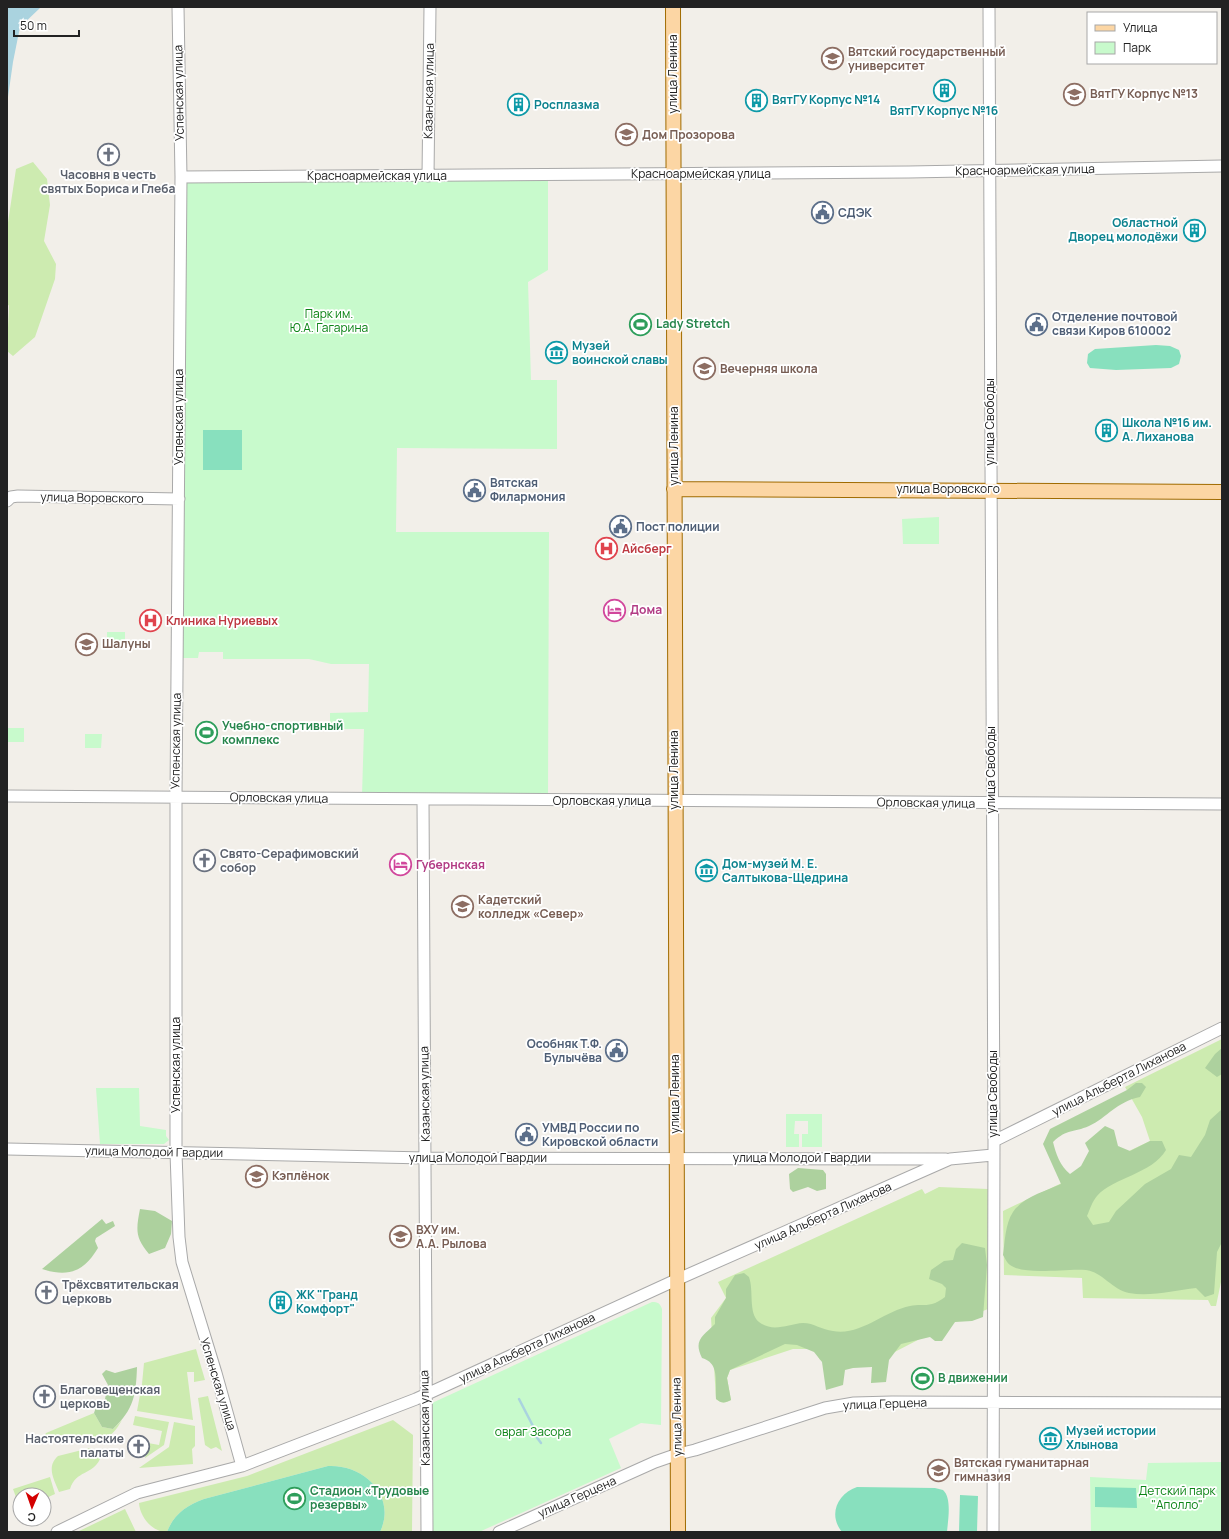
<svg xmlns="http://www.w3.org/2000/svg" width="1229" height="1539" viewBox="0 0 1229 1539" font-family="Manrope,sans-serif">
<rect width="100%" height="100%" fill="#f2efe9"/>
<path fill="#cdebb0" d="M33 162 47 179 50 205 44 241 56 264 55 279 35 337 13 356 7 351 9 305 7 306V229L16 169Z
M1222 1039V1277L1216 1306H1211L1208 1300 1083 1298 1082 1278 1004 1275 1003 1211 1150 1141 1142 1117 1125 1087Z
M939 1187 988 1189V1309L945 1326 883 1358 825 1361 820 1360 814 1349H793L730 1370 727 1378 731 1400C725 1403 722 1404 716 1399L711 1318 726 1298 718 1282 922 1189 925 1194Z
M196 1349 205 1380 194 1382V1372H187L193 1420 137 1411 142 1384 144 1363Z
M208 1396 222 1451 216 1447 211 1449 205 1445 198 1398Z
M94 1413 102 1427 113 1429 122 1420C119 1425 115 1432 110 1435 102 1441 83 1447 75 1437L64 1440 63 1435 56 1437V1441L51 1443 45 1440 44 1436 46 1433Z
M135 1416 169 1422 164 1445 145 1458 148 1443 159 1445 162 1431 133 1425Z
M393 1420 413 1435 412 1532H380C397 1496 364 1464 328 1466L204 1499C186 1506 174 1514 167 1532 152 1532 140 1517 139 1503L247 1476Z
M174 1422 195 1426V1446L192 1449 193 1464 139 1468 169 1447Z
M90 1448 98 1453 100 1459C93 1475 76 1470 70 1489L59 1492C54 1479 46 1467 58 1456Z
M50 1477 55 1494 44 1499V1495H20V1508L13 1489Z
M125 1509 136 1532H77Z"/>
<path fill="#add19e" d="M1222 1048V1074L1217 1077 1205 1068 1215 1054Z
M1136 1083H1142L1146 1087 1140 1097C1116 1102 1108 1117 1089 1126 1073 1133 1068 1128 1053 1142 1056 1154 1060 1166 1070 1174L1081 1166 1089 1151 1085 1143 1105 1126 1114 1130 1118 1146 1130 1151 1150 1141H1162L1166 1150C1152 1174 1114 1177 1097 1196 1092 1202 1090 1209 1087 1216L1093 1225 1109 1222 1116 1211 1145 1184 1171 1169 1179 1155 1191 1157 1205 1135 1210 1120 1222 1109V1242L1217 1252 1214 1294 1205 1297 1196 1288C1175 1290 1151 1297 1129 1293 1113 1290 1102 1272 1086 1270 1067 1268 1025 1276 1010 1265 1007 1263 1005 1258 1003 1255 1005 1242 1005 1224 1013 1212 1023 1197 1046 1191 1061 1184L1043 1144 1050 1129 1127 1090Z
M798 1168 823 1170 826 1174V1189L817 1191 808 1187 793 1192 790 1189 789 1174Z
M140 1209 155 1211 172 1221 171 1234 165 1248 149 1254C135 1237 136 1230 140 1209Z
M102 1219 106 1224 113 1221 115 1226 96 1238 95 1241 98 1248C84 1271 69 1278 42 1269Z
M962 1243 985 1248 987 1265 983 1317 972 1321 955 1322 942 1341H935L930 1337 901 1344 889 1360 886 1382 871 1383 872 1367 853 1368 845 1370 843 1385 826 1390 822 1362 814 1352 797 1345 785 1344 730 1370 727 1378 731 1400C725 1403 722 1404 716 1399 715 1382 720 1363 702 1358 693 1340 703 1336 715 1324V1317L726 1298V1289L735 1275 744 1273 749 1277C754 1291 748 1313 759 1322 773 1333 788 1324 803 1323 814 1323 822 1330 833 1331 861 1336 884 1311 910 1306 917 1304 925 1306 932 1304 936 1303 941 1300 945 1297L946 1288 942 1284 929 1279 931 1270 944 1261 953 1260 956 1249Z
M137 1367C136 1395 134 1409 113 1429L102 1427 94 1413 97 1404 105 1399 108 1385 102 1374 106 1370 115 1373Z"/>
<path fill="#c8facc" d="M548 174V270L528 282 531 380H557V449L397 448 396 532H549L548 796 362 795 364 729H330V713L368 712 369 664H331L309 659H223V652H199L198 658H182L183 189 188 181Z
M939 517V544H903L902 519Z
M107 632H125V647H107Z
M7 728H24V742H7Z
M85 734H102L101 748H85Z
M96 1088H139L140 1126 166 1130V1136L169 1140 164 1144H100Z
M786 1114H822V1147H802V1134H808V1121H795L794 1134H799V1147H786Z
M652 1302C658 1302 660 1303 662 1309L661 1425 641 1423 609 1439 621 1468 479 1532H432L431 1406 432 1403Z
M1222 1462V1532H1091L1090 1477 1146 1480 1148 1463Z"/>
<path fill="#88e0be" d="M1156 345 1170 346 1179 350 1181 356 1179 364 1171 368 1116 370 1090 368 1087 363 1088 354 1095 349Z
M203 430H242V470H203Z
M328 1466C364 1464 397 1496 380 1532H167C174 1514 186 1506 204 1499Z
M857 1487 935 1488 943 1490C952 1498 948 1520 947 1532H842C828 1515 837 1494 857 1487Z
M1095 1487 1136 1488 1137 1508 1095 1507Z
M960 1495 978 1496 977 1532H959Z"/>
<path fill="#aad3df" d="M7 7 40 8 20 27 13 62 8 97 7 130Z"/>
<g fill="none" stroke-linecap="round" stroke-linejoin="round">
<path stroke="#aad3df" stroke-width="2.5" d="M519 1399 534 1428 535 1435 541 1443"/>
<defs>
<path id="minor" d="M178 7 181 177 176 797V1153L179 1237 182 1262 216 1373 242 1466
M989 7 994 1141 993 1532
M428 176 430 7
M181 177 909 172 1222 166
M7 501 11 497 18 496 179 499
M7 796 1222 804
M423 799 427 1532
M994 1141 1222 1028
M7 1149 426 1158 946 1159
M57 1532 137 1493 242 1466 416 1399 676 1280 950 1159 993 1155
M499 1532 655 1462 678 1454 695 1450 825 1408 854 1403 892 1402 1222 1403"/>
<path id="major" d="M673 7 678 1532
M674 489 1222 492"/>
</defs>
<use href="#minor" stroke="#a9a9a9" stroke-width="13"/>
<use href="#major" stroke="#a06b00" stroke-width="16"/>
<use href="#minor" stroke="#fff" stroke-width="11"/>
<use href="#major" stroke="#fcd6a4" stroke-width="14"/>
</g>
<defs>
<symbol id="university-ring" viewBox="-11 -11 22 22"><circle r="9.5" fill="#fff" stroke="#8d6e63" stroke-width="1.5"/><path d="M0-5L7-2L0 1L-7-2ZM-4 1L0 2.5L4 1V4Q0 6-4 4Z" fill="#8d6e63"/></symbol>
<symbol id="building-ring" viewBox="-11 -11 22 22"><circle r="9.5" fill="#fff" stroke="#0f9aa8" stroke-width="1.5"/><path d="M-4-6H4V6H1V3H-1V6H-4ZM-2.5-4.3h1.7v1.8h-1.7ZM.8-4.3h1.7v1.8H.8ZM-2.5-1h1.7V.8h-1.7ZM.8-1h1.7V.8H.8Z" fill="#0f9aa8"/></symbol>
<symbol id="church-ring" viewBox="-11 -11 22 22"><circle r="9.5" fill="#fff" stroke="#6b7280" stroke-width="1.5"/><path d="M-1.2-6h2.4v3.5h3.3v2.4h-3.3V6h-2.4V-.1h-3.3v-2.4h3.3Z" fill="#6b7280"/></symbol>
<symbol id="civic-ring" viewBox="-11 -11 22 22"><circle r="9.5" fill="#fff" stroke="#5c6f8a" stroke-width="1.5"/><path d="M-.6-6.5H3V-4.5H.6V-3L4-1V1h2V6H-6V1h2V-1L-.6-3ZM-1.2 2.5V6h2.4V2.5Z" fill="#5c6f8a"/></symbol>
<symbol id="stadium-ring" viewBox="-11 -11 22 22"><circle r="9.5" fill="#fff" stroke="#2e9e5b" stroke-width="1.5"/><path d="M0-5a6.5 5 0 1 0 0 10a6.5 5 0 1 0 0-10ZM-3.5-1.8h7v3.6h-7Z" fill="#2e9e5b"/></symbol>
<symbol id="museum-ring" viewBox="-11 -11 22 22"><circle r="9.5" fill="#fff" stroke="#0f9aa8" stroke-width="1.5"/><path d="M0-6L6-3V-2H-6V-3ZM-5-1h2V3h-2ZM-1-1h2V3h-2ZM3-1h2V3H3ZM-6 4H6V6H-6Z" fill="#0f9aa8"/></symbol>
<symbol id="school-ring" viewBox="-11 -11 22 22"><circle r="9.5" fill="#fff" stroke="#8d6e63" stroke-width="1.5"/><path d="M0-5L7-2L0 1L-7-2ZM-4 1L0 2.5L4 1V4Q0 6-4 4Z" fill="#8d6e63"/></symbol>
<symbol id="hospital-ring" viewBox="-11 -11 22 22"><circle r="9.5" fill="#fff" stroke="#e0444e" stroke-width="1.5"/><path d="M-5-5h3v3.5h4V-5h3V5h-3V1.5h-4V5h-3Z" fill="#e0444e"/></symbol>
<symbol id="hotel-ring" viewBox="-11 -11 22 22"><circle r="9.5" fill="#fff" stroke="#d1479c" stroke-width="1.5"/><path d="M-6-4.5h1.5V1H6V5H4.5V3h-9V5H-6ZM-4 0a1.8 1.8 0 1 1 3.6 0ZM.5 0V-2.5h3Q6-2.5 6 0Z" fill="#d1479c"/></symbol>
</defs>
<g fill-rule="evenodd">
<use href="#university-ring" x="820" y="46" width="25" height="25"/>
<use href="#building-ring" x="932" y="78" width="25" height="25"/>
<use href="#university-ring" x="1062" y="82" width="25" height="25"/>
<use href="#building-ring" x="744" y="88" width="25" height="25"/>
<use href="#building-ring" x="506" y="92" width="25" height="25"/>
<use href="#university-ring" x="614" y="122" width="25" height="25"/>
<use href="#church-ring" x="96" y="142" width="25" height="25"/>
<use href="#civic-ring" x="810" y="200" width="25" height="25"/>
<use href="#building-ring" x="1182" y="218" width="25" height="25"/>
<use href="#stadium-ring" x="628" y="312" width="25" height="25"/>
<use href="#civic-ring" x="1024" y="312" width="25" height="25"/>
<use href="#museum-ring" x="544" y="340" width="25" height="25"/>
<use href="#school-ring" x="692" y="356" width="25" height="25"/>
<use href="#building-ring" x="1094" y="418" width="25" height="25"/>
<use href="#civic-ring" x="462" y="478" width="25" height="25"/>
<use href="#civic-ring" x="608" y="514" width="25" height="25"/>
<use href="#hospital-ring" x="594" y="536" width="25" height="25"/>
<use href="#hotel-ring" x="602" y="598" width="25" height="25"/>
<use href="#hospital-ring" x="138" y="608" width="25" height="25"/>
<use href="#school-ring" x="74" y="632" width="25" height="25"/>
<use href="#stadium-ring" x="194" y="720" width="25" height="25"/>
<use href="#church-ring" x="192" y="848" width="25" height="25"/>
<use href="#hotel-ring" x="388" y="852" width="25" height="25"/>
<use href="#museum-ring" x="694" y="858" width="25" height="25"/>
<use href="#university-ring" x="450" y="894" width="25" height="25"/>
<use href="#civic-ring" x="604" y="1038" width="25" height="25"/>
<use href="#civic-ring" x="514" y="1122" width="25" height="25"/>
<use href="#school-ring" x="244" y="1164" width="25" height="25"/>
<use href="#university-ring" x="388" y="1224" width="25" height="25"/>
<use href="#church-ring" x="34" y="1280" width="25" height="25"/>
<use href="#building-ring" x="268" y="1290" width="25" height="25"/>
<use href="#stadium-ring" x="910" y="1366" width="25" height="25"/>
<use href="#church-ring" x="32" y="1384" width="25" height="25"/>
<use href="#museum-ring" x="1038" y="1426" width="25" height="25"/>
<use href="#church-ring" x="126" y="1434" width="25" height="25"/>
<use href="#school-ring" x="926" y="1458" width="25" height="25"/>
<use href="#stadium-ring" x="282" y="1486" width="25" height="25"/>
</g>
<g text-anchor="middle" stroke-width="3.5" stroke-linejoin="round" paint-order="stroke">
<g font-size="12" font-weight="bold" fill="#785e54" stroke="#fff" text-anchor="start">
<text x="848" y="56">Вятский государственный<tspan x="848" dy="14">университет</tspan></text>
<text x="1090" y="98">ВятГУ Корпус №13</text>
<text x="642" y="139">Дом Прозорова</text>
<text x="720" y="373">Вечерняя школа</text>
<text x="102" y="648">Шалуны</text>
<text x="478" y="904">Кадетский<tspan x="478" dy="14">колледж «Север»</tspan></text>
<text x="272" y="1180">Кэплёнок</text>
<text x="416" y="1234">ВХУ им.<tspan x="416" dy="14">А.А. Рылова</tspan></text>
<text x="954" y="1467">Вятская гуманитарная<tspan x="954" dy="14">гимназия</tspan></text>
</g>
<g font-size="12" fill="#222" stroke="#fff">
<text transform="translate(673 74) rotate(-90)" y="4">улица Ленина</text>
<text transform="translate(429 91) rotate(-89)" y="4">Казанская улица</text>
<text transform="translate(179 93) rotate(-91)" y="4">Успенская улица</text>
<text transform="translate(1025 170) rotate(-1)" y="4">Красноармейская улица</text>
<text x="701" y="178">Красноармейская улица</text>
<text x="377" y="180">Красноармейская улица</text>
<text transform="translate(179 417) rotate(-90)" y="4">Успенская улица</text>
<text transform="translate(990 422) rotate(-90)" y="4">улица Свободы</text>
<text transform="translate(674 446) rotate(-90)" y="4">улица Ленина</text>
<text x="948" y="493">улица Воровского</text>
<text transform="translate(92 498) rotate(1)" y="4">улица Воровского</text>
<text transform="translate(176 741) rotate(-89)" y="4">Успенская улица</text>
<text transform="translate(674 770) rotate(-90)" y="4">улица Ленина</text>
<text transform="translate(991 770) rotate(-90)" y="4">улица Свободы</text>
<text transform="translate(279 798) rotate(1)" y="4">Орловская улица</text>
<text x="602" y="805">Орловская улица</text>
<text transform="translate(926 803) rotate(1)" y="4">Орловская улица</text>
<text transform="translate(176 1065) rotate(-90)" y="4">Успенская улица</text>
<text transform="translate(1119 1079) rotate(-27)" y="4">улица Альберта Лиханова</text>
<text transform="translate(425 1094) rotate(-91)" y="4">Казанская улица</text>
<text transform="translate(675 1094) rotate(-90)" y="4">улица Ленина</text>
<text transform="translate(993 1094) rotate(-90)" y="4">улица Свободы</text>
<text transform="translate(154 1152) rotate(1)" y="4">улица Молодой Гвардии</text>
<text x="478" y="1162">улица Молодой Гвардии</text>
<text x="802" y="1162">улица Молодой Гвардии</text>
<text transform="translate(823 1216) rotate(-24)" y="4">улица Альберта Лиханова</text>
<text transform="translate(527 1348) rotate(-25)" y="4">улица Альберта Лиханова</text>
<text transform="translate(218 1384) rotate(73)" y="4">Успенская улица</text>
<text transform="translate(885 1404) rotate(-2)" y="4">улица Герцена</text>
<text transform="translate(677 1417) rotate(-91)" y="4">улица Ленина</text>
<text transform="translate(425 1418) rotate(-91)" y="4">Казанская улица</text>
<text transform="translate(577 1497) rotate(-24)" y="4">улица Герцена</text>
</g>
<g font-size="12" font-weight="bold" fill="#0d838f" stroke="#fff" text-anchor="start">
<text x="772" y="104">ВятГУ Корпус №14</text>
<text x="534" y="109">Росплазма</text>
<text x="944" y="115" text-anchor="middle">ВятГУ Корпус №16</text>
<text x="1178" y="227" text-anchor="end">Областной<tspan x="1178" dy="14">Дворец молодёжи</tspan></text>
<text x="572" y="350">Музей<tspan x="572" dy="14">воинской славы</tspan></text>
<text x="1122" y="427">Школа №16 им.<tspan x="1122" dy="14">А. Лиханова</tspan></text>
<text x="722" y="868">Дом-музей М. Е.<tspan x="722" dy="14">Салтыкова-Щедрина</tspan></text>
<text x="296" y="1299">ЖК "Гранд<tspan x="296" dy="14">Комфорт"</tspan></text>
<text x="1066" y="1435">Музей истории<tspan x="1066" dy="14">Хлынова</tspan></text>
</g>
<g font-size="12" font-weight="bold" fill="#5b616d" stroke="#fff" text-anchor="start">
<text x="108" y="179" text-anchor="middle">Часовня в честь<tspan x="108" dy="14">святых Бориса и Глеба</tspan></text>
<text x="220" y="858">Свято-Серафимовский<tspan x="220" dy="14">собор</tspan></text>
<text x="62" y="1289">Трёхсвятительская<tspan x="62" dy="14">церковь</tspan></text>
<text x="60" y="1394">Благовещенская<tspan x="60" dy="14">церковь</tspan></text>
<text x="124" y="1443" text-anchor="end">Настоятельские<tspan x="124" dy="14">палаты</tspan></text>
</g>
<g font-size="12" font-weight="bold" fill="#4e5e75" stroke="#fff" text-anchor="start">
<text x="838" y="217">СДЭК</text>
<text x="1052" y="321">Отделение почтовой<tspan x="1052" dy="14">связи Киров 610002</tspan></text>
<text x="490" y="487">Вятская<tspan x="490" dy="14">Филармония</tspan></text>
<text x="636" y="531">Пост полиции</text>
<text x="602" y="1048" text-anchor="end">Особняк Т.Ф.<tspan x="602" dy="14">Булычёва</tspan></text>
<text x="542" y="1132">УМВД России по<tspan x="542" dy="14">Кировской области</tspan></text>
</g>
<g font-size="12" fill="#0c8416" stroke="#fff">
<text x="329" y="318">Парк им.<tspan x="329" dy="14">Ю.А. Гагарина</tspan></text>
<text x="533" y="1436">овраг Засора</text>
<text x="1177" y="1495">Детский парк<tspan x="1177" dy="14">"Аполло"</tspan></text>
</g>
<g font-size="12" font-weight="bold" fill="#27864d" stroke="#fff" text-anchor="start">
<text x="656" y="328">Lady Stretch</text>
<text x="222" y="730">Учебно-спортивный<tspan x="222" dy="14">комплекс</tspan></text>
<text x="938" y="1382">В движении</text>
<text x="310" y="1495">Стадион «Трудовые<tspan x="310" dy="14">резервы»</tspan></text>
</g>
<g font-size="12" font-weight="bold" fill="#be3a42" stroke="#fff" text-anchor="start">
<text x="622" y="553">Айсберг</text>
<text x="166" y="625">Клиника Нуриевых</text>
</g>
<g font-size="12" font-weight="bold" fill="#b23c85" stroke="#fff" text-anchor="start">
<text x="630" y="614">Дома</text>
<text x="416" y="869">Губернская</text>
</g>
</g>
<rect width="1229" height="1539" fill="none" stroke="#222222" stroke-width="16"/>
<rect x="1087" y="12" width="130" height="52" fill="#ffffff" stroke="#a7a7a7"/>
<rect x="1095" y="25" width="20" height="6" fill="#fcd6a4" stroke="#a7a7a7"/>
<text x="1123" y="32" font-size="12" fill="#222222">Улица</text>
<rect x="1095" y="42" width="20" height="12" fill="#c8facc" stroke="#a7a7a7"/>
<text x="1123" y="52" font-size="12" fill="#222222">Парк</text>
<g transform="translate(32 1507) rotate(182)"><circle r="19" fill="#ffffff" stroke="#a7a7a7"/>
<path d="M0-3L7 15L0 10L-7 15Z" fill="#d40000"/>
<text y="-6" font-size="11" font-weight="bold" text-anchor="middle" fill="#222222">С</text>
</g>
<path d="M14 30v6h65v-6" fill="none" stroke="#222222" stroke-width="2"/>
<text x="20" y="30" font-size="12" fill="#222222" stroke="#ffffff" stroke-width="3" paint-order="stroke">50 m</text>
</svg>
